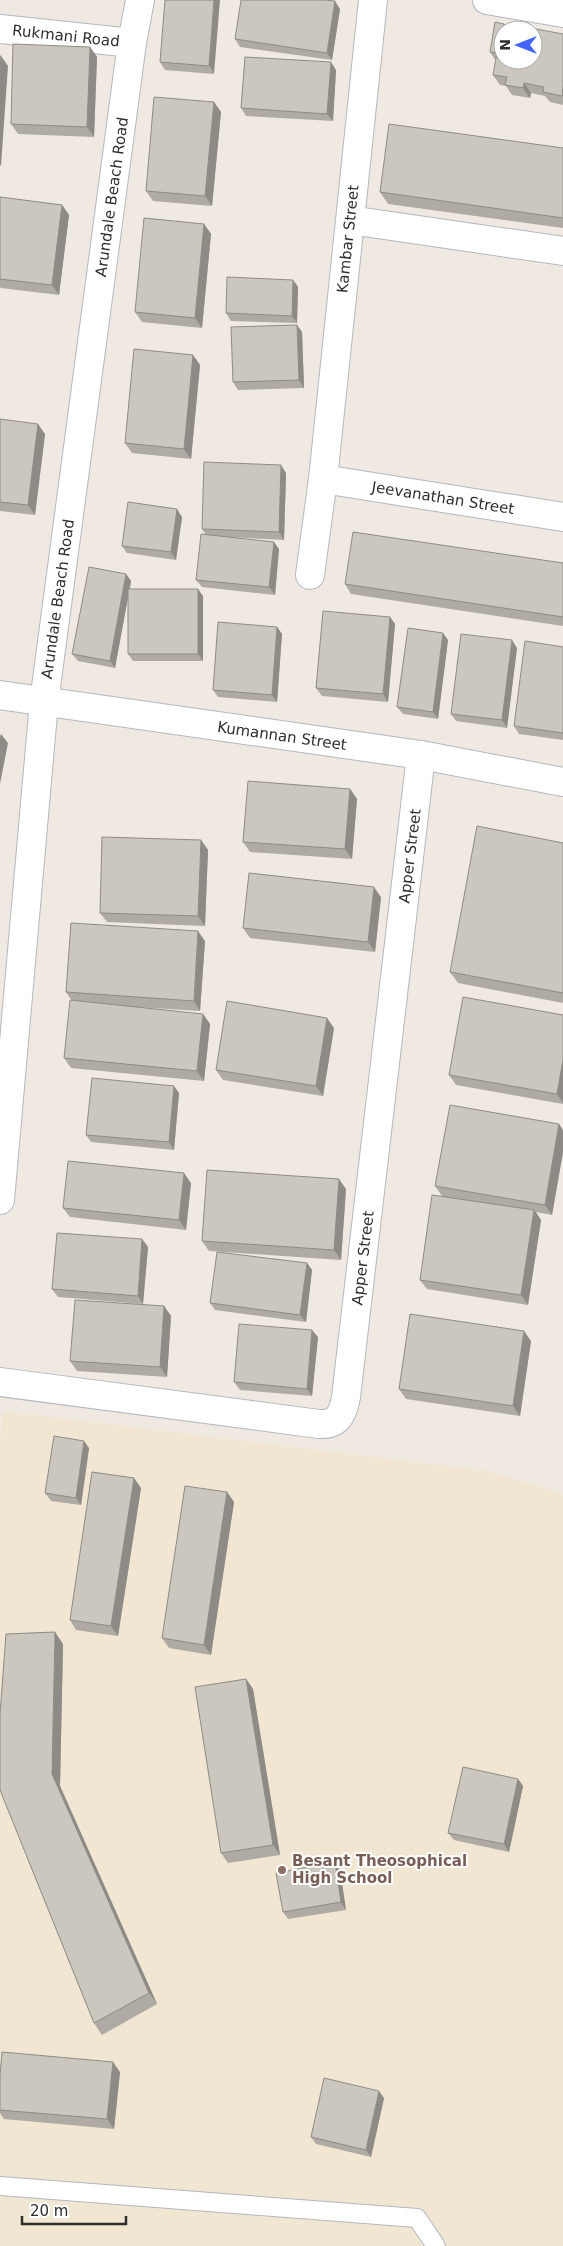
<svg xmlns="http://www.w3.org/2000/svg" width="563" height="2246" viewBox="0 0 563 2246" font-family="'DejaVu Sans',sans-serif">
<rect width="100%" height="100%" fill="#efe9e1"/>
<path fill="#f0e6d1" d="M3 1411 488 1471 563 1494V2246H0V1442Z"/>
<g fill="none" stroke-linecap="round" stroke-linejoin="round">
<defs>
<path id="lane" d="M0 2186 417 2218 436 2246"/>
<path id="street" d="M487 0 563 13
M0 29 132 43
M350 220 563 251
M323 479 563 517
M310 575 323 479 373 0
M0 695 421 755 563 782
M0 1200 44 702 132 43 140 0
M0 1382 319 1424C338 1425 343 1414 346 1397L421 755"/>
</defs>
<use href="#lane" stroke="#b4b7c1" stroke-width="20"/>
<use href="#street" stroke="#b4b7c1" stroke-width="30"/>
<use href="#lane" stroke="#fff" stroke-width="18"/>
<use href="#street" stroke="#fff" stroke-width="28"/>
</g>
<path fill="#afaba4" d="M165 0 214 74 165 70 160 62Z
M340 9 332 60 240 47 235 39Z
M504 24 508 29 503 30 563 34V105L550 102 545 96 531 93 530 98 512 95 506 86 500 85 493 75 496 61 490 52Z
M90 47 97 57 94 137 18 134 11 124Z
M336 70 333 121 246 116 241 108Z
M214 102 221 112 212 206 153 201 146 191Z
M563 148V228L388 204 380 192Z
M0 197 62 205 69 215 59 295 1 288 0 287Z
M204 224 211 234 202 328 142 322 135 312Z
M293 280 298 287 297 323 231 321 226 313Z
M297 325 302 332 304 388 238 390 233 382Z
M193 355 200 365 191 459 132 453 125 443Z
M0 419 45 434 35 515 0 511Z
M286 473 284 540 228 537 279 549 275 595 202 587 196 580 206 535 202 529Z
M182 517 176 560 127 553 122 546Z
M563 563V626L351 594 345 584Z
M126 574 131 581 130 589 203 596V661H133L128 654V597L115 668 78 661 72 654Z
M390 617 395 624 388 702 322 696 316 688Z
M277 627 282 634 277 702 218 697 213 690Z
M448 640 438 719 403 714 397 707Z
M563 647V740L519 734 514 726Z
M517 648 507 728 456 721 451 714Z
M350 789 357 799 352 859 250 852 243 842Z
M201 840 208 850 205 926 107 922 100 913Z
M563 843V1003L458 983 450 972Z
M381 897 375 952 250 938 243 928Z
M205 941 200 1011 121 1006 203 1014 210 1024 204 1081 71 1068 64 1058 72 1001 66 992Z
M563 1015V1104L456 1085 449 1075Z
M334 1028 323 1096 223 1080 216 1070Z
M179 1093 174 1150 91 1142 86 1135Z
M563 1130V1152L552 1215 536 1212 541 1220 528 1305 427 1289 420 1280 442 1196 435 1186Z
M191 1183 186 1230 70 1217 63 1208Z
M346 1189 341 1260 209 1251 202 1241Z
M142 1239 148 1247 143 1304 58 1297 52 1289Z
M307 1263 312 1270 306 1322 215 1310 210 1303Z
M164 1306 171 1316 167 1377 77 1371 70 1361Z
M318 1337 312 1396 240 1390 234 1382Z
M531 1341 520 1416 406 1399 399 1389Z
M89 1448 81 1505 51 1501 45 1493Z
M141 1488 118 1636 76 1630 70 1620Z
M227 1492 234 1502 211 1655 169 1648 162 1638Z
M63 1644 60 1786 157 2004 102 2035 94 2023 0 1790Z
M246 1679 253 1689 280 1855 228 1863 221 1853Z
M518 1779 523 1786 509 1852 454 1840 448 1833Z
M340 1870 346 1910 288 1919 283 1912Z
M120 2072 114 2129 4 2119 0 2113V2075Z
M384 2098 371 2157 316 2144 311 2137Z"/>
<path fill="#8e8b86" d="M214 0H220L214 74 209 66Z
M335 1 340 9 332 60 327 53Z
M504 24 509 30 503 28Z
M90 47 97 57 94 137 87 127Z
M1 56 8 66 1 166 0 165V74Z
M331 62 336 70 333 121 327 114Z
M524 83 531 93 530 98 523 88Z
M214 102 221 112 212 206 205 196Z
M62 205 69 215 59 295 52 285Z
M204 224 211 234 202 328 195 318Z
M293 280 298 287 297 323 292 316Z
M297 325 302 332 304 388 299 380Z
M193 355 200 365 191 459 184 449Z
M38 424 45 434 35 515 28 505Z
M281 465 286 473 284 540 279 532Z
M177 509 182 517 176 560 171 552Z
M274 542 279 549 275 595 269 587Z
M126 574 131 581 115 668 110 661Z
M198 589 203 596V661L198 654Z
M390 617 395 624 388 702 383 694Z
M277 627 282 634 277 702 272 695Z
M443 633 448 640 438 719 433 712Z
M512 640 517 648 507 728 502 720Z
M1 734 8 743 0 784V737Z
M350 789 357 799 352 859 345 849Z
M201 840 208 850 205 926 198 916Z
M374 887 381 897 375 952 368 942Z
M198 931 205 941 200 1011 194 1001Z
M203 1014 210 1024 204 1081 197 1071Z
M327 1018 334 1028 323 1096 316 1086Z
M563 1060V1103L557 1094Z
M174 1086 179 1093 174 1150 169 1142Z
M559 1124 563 1130V1152L552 1215 545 1205Z
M184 1173 191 1183 186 1230 179 1220Z
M339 1179 346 1189 341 1260 334 1250Z
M534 1210 541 1220 528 1305 521 1295Z
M142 1239 148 1247 143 1304 138 1296Z
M307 1263 312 1270 306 1322 300 1315Z
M164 1306 171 1316 167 1377 160 1367Z
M312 1330 318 1337 312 1396 307 1389Z
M524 1331 531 1341 520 1416 513 1406Z
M84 1441 89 1448 81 1505 76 1498Z
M134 1478 141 1488 118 1636 111 1626Z
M227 1492 234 1502 211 1655 204 1645Z
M55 1632 63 1644 60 1786 157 2004 149 1993 52 1774Z
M246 1679 253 1689 280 1855 273 1845Z
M518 1779 523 1786 509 1852 504 1844Z
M335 1862 340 1870 346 1910 341 1902Z
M113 2062 120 2072 114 2129 107 2119Z
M379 2091 384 2098 371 2157 366 2150Z"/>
<path fill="#cbc7bf" stroke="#8e8b86" d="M165 0H214L209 66 160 62Z
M241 0H325L335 1 327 53 235 39Z
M495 22 504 24 503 28 514 30H503V60H533V30H520V26L563 34V86L562 96 543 92 544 87 524 83 523 88 505 85 507 77 493 75 497 53 490 52Z
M13 44 90 47 87 127 11 124Z
M0 56H1L0 74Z
M245 57 331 62 327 114 241 108Z
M154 97 214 102 205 196 146 191Z
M389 124 563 148V218L380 192Z
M0 197 62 205 52 285 0 279Z
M144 218 204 224 195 318 135 312Z
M227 277 293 280 292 316 226 313Z
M297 325 299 380 233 382 231 327Z
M134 349 193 355 184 449 125 443Z
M0 419 38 424 28 505 0 502Z
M204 462 281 465 279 532 202 529Z
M128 502 177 509 171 552 122 546Z
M353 532 563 563V617L345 584Z
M201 534 274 542 269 587 196 580Z
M89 567 126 574 110 661 72 654Z
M128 589H198V654H128Z
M323 611 390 617 383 694 316 688Z
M218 622 277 627 272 695 213 690Z
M408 628 443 633 433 712 397 707Z
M461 634 512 640 502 720 451 714Z
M525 641 563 647V733L514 726Z
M248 781 350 789 345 849 243 842Z
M477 826 563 843V993L450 972Z
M102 837 201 840 198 916 100 913Z
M249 873 374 887 368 942 243 928Z
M71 923 198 931 194 1001 66 992Z
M463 997 563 1015V1060L557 1094 449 1075Z
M70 1000 203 1014 197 1071 64 1058Z
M227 1001 327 1018 316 1086 216 1070Z
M92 1078 174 1086 169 1142 86 1135Z
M450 1105 559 1124 545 1205 435 1186Z
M68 1161 184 1173 179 1220 63 1208Z
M207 1170 339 1179 334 1250 202 1241Z
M432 1195 534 1210 521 1295 420 1280Z
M57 1233 142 1239 138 1296 52 1289Z
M217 1252 307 1263 300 1315 210 1303Z
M75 1300 164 1306 160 1367 70 1361Z
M410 1314 524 1331 513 1406 399 1389Z
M239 1324 312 1330 307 1389 234 1382Z
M54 1436 84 1441 76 1498 45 1493Z
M92 1472 134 1478 111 1626 70 1620Z
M185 1486 227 1492 204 1645 162 1638Z
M55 1632 52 1774 149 1993 94 2023 0 1790V1714L6 1634Z
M246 1679 273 1845 221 1853 195 1687Z
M463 1767 518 1779 504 1844 448 1833Z
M335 1862 341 1902 283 1912 276 1873Z
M2 2052 113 2062 107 2119 0 2110V2075Z
M324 2078 379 2091 366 2150 311 2137Z"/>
<circle fill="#8d6e63" stroke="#fff" stroke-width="2" cx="282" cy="1870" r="5"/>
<g text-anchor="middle" stroke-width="4" stroke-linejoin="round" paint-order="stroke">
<g font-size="15" fill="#2e2e2e" stroke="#fff">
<text transform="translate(66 36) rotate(6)" y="5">Rukmani Road</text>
<text transform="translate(112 197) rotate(-82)" y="5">Arundale Beach Road</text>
<text transform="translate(348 239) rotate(-84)" y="5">Kambar Street</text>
<text transform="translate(443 498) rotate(9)" y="5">Jeevanathan Street</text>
<text transform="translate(58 599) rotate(-82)" y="5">Arundale Beach Road</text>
<text transform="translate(282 736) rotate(8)" y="5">Kumannan Street</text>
<text transform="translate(410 856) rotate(-83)" y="5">Apper Street</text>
<text transform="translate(363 1258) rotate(-83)" y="5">Apper Street</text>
</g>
<g font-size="15" font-weight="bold" fill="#785e54" stroke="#fff" text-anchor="start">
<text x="292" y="1866">Besant Theosophical<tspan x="292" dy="17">High School</tspan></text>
</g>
</g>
<g transform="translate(518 45) rotate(270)"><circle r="24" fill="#ffffff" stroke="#ababab"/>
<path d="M0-4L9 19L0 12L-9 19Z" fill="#4264fb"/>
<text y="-8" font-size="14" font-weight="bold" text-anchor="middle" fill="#2e2e2e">N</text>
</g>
<path d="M22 2216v8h104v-8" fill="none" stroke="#2e2e2e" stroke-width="2.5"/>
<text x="30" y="2216" font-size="15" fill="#2e2e2e" stroke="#ffffff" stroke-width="4" paint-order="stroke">20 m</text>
</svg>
